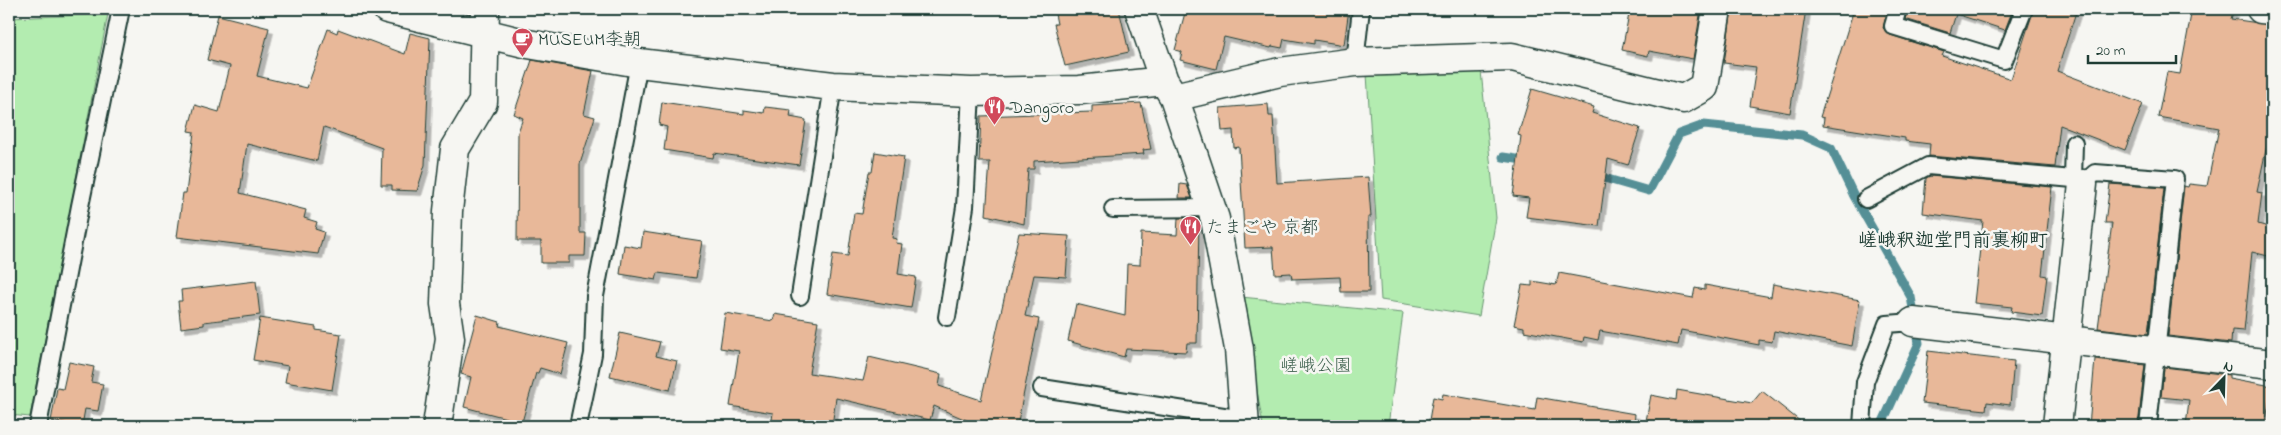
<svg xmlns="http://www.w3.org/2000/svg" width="2281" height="435" viewBox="0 0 2281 435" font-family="'Indie Flower','Klee One',sans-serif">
<defs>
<filter id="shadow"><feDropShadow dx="4.5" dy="4.5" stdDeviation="0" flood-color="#0004"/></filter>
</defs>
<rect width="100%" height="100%" fill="#f6f6f2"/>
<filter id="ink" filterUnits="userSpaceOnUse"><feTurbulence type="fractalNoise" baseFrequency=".02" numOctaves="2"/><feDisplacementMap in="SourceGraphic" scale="10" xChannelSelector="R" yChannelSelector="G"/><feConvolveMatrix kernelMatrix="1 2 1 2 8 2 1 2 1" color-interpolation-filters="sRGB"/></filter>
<g filter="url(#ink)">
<path fill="#b3ecb0" stroke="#699472" d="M108 14 30 417 9 415V18Z
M1481 71 1496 218 1479 316 1381 300 1367 74Z
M1241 297 1403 313 1388 426H1263Z"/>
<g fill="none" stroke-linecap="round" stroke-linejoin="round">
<path stroke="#558f96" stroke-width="9" d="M1503 157 1530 161
M1594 175 1649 191 1679 134 1704 125 1802 135 1831 148 1854 196 1911 297 1919 343 1881 426"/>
</g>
<path fill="#e8b899" stroke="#1f3d34" filter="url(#shadow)" d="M1054 9H1119L1129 52 1065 66 1054 24H1057Z
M1186 9H1349L1344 45 1314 40V44L1284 39 1282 48 1272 46 1271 48 1224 37 1216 69 1180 60 1182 52 1175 50Z
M1630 9H1701L1693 59 1649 51 1648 56 1622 50Z
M1732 9H1806L1790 113 1750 106 1756 67 1724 63Z
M1854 9H1888L1883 28 1890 35 1944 52 1942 56 2011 79 2034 9H2077L2057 71 2143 104 2125 150 2060 125 2055 167 1929 156 1930 144 1905 141V138L1823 125 1824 118 1820 117Z
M1908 9H2013L2005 30 1956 14 1950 33 1905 19Z
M2192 9H2218L2233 12 2231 19 2272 25V132L2270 131 2257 192 2262 193 2258 224 2272 228V257L2252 252 2244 331 2232 330 2231 343 2168 336 2184 186 2188 187 2189 184 2207 186 2219 128 2158 117 2167 72 2180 74Z
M218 15 269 28 257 76 307 88 328 29 337 33 338 29 405 54 410 33 430 38 425 165 417 191 392 190V185H381L382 148 324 127 317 161 247 144 240 193 306 210 304 218 317 222 315 229 324 232 318 254 177 237 183 193H186L194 132 188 131 195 105 219 112 230 66 207 60Z
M532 60 593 71 584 114 595 117 580 164V233H586L585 256H569V263H541V241H517L518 132 523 118 514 114Z
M1532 89 1594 107 1592 113 1640 128 1628 165 1608 159 1599 226 1526 217 1529 198 1513 196 1521 136 1518 135Z
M662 102 744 114V110L764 113 765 107 791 110 790 117 806 120 799 165 714 153 713 158 664 150 667 127 659 125Z
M1141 103 1151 149 1143 150 1144 154 1034 161V169H1028L1024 224 986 215 990 162H979L981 116 1092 112V106Z
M1268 104 1269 116H1273L1277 183 1368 177 1371 217H1368L1369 292H1341L1340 277 1292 279 1291 273 1275 274 1273 247 1245 248 1239 147 1234 148 1233 130 1222 131 1220 108Z
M875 152 904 157 892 238 897 239 896 243 902 244 898 274 916 277 911 308 827 294 833 254 848 256 854 213 862 214 869 172H872Z
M1930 176 2052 187 2042 275 2047 276 2042 316 2011 312 2012 307 1974 303 1983 221 1923 213 1926 178Z
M1180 184 1187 185 1192 198H1179Z
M2110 184 2164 188 2148 334 2098 328 2112 223H2105Z
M1178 218H1198L1199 220 1197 343H1187L1186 352 1126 349 1124 357 1068 341 1076 304 1125 316 1127 264 1140 265 1141 233 1177 235Z
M643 232 702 241 696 278 658 273 656 280 620 274 624 245 641 248Z
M1019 233 1069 236 1066 277 1034 275 1025 316 1039 319 1017 426H980L934 406 930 420 836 398 832 426H771L773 413 730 406 739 351 720 348 725 313 773 321 775 314 818 321 809 373 863 381 869 357 941 374 939 386 981 400Z
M1559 273 1693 298 1695 288 1705 290V285L1771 297 1773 284 1860 300 1852 346 1774 331 1772 342 1759 340V345L1681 330 1678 345 1600 331 1598 340 1584 337 1583 342 1524 331V327L1514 325 1522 285 1532 286V281L1556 285Z
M256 281 260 315 204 322V325L181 328 178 301H182L181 290Z
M477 315 500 322 499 326 568 343 560 374 540 368 538 373H536L522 422 464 407 471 377 461 374Z
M260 318 316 327V330L341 334 332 390 285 382 288 366 253 360Z
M620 333 660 342 656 356 677 361 670 390 610 376Z
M1928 351 2014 361 2010 405 1987 402 1986 410 1922 403Z
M2095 359 2145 365 2138 426H2089Z
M69 362 94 367 91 382 103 384 98 411 85 409 82 426 51 421 57 388 63 389Z
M2164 367 2229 375V378L2272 386 2265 426H2186L2189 400 2161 397Z
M1677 390 1752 403 1762 391 1806 426H1645L1651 395 1676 400Z
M1443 394 1535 410 1537 397 1635 414 1634 426H1428L1433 397 1442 399Z"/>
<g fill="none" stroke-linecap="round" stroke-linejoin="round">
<defs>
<path id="service" d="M1898 9 1893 26 2004 60 2024 9
M1355 62 1361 9
M2074 143 2073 179 2083 184 2095 173 2175 179 2148 426
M1866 199 1928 166 2073 179
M1113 209 1213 208
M800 296 833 86
M947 317 965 207 971 92
M1042 388 1243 419
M38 426 80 206 121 9
M578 426 593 354 595 296 639 63
M1862 426 1865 382 1887 324 1913 322"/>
<path id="minor" d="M387 9 528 44 639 63 833 86 971 92 1080 90 1164 81
M1139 9 1164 81 1174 97 1215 219 1239 349 1245 426
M2261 9 2272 10
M1174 97 1280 72 1355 62 1512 57 1683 99 1704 87 1717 9
M1913 322 2272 364
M437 426 450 338 445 304 448 211 455 149 483 102 485 9
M2057 426 2083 184"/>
</defs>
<use href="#service" stroke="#1f3d34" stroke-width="20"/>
<use href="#minor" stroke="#1f3d34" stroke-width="31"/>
<use href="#service" stroke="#f6f6f2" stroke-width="16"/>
<use href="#minor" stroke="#f6f6f2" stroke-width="28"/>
</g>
</g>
<defs>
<symbol id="cafe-pin" viewBox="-11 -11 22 30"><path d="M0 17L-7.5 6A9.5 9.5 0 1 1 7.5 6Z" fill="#d1495b" stroke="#f6f6f2"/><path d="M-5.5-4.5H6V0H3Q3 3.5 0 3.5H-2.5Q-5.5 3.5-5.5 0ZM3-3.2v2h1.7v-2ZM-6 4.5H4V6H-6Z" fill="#fff"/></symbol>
<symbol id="restaurant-pin" viewBox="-11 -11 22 30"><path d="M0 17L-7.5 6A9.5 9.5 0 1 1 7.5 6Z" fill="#d1495b" stroke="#f6f6f2"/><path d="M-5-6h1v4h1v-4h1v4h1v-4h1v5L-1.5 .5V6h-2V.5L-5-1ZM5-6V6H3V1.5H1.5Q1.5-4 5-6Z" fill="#fff"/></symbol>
</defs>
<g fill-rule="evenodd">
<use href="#cafe-pin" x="510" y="26" width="25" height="34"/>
<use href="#restaurant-pin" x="982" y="94" width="25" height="34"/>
<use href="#restaurant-pin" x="1178" y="214" width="25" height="34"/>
</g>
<g text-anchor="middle" stroke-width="5" stroke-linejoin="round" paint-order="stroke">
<g font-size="18" fill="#1f3d34" stroke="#f6f6f2" text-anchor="start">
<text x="538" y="45">MUSEUM李朝</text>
<text x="1010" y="113">Dangoro</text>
<text x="1206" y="233">たまごや 京都</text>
</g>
<g font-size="18" fill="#3d604d" stroke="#f6f6f2">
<text x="1316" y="371">嵯峨公園</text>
</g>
<g font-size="19" font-weight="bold" fill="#1f3d34" stroke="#f6f6f2">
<text x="1953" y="246">嵯峨釈迦堂門前裏柳町</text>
</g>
</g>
<rect width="2281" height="435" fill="none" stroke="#f6f6f2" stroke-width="30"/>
<rect x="15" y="15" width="2251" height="405" fill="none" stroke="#1f3d34" stroke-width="2" filter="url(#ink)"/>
<g transform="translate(2224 378) rotate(23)" stroke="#f6f6f2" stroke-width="4" paint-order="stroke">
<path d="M0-4L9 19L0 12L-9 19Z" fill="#1f3d34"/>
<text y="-8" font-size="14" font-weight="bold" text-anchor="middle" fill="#1f3d34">N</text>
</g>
<path d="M2088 55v8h88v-8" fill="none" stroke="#1f3d34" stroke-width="2.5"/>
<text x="2096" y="55" font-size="15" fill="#1f3d34" stroke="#f6f6f2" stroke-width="4" paint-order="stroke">20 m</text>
</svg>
